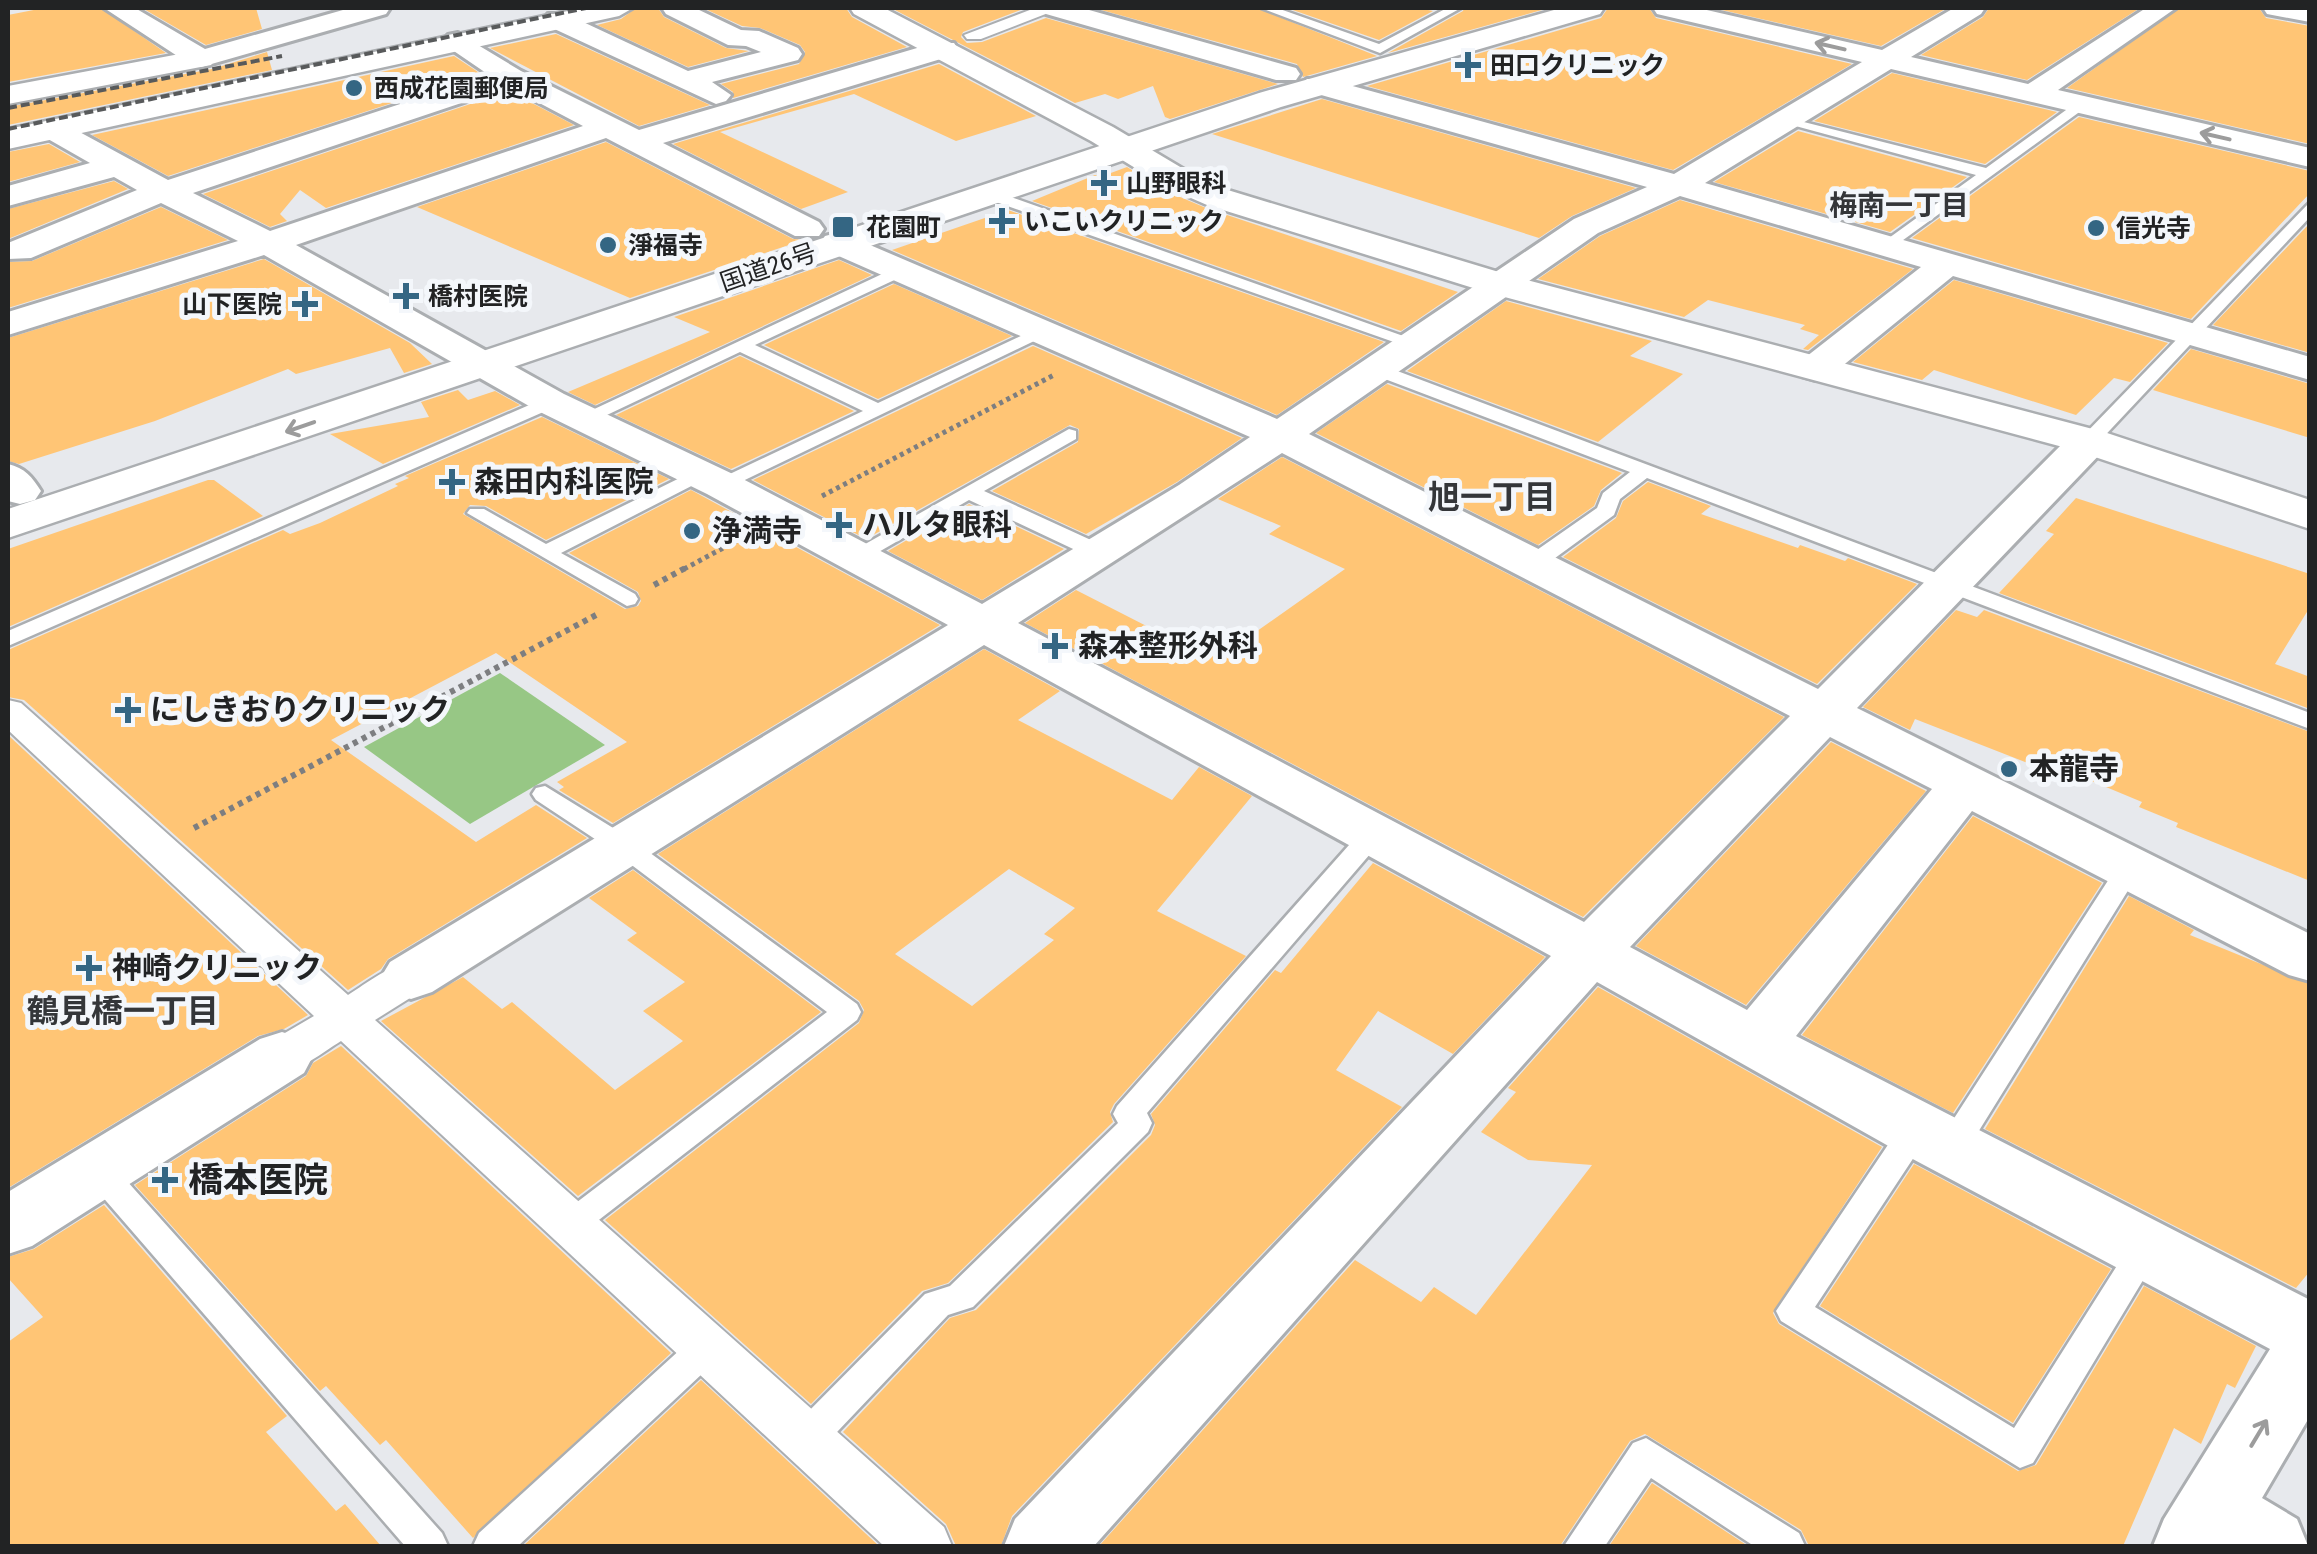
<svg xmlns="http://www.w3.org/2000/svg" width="2317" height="1554" viewBox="0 0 2317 1554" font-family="'Roboto Condensed','Noto Sans JP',sans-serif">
<rect width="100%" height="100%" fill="#e7e9ed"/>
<path fill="#97c785" d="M500 673 605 745 470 824 364 747Z"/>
<path fill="#ffc575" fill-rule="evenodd" d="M44 8H101L166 53 8 82V15Z
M142 8H256L262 29 206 45Z
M636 8H658L664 17 726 48 749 51 688 67 597 25 621 19Z
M703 8H846L852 17 907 47 733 98V92L721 84 799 64 805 52 800 45 760 28 742 26Z
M891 8H1026L963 32 961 37 967 43 982 42 1046 18 1278 84 1170 119 1165 117 1153 86 1118 99 1105 94 1075 103Z
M1094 8H1257L1377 56 1303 77 1297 64Z
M1287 8H1418L1433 11 1379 40Z
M1464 8H1549L1388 53 1463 11Z
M1608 8H1649L1656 18 1852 64 1673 170 1367 86 1601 18Z
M1713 8H1947L1881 46Z
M1989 8H2140L2027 80 1921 55 1983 17Z
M2179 8H2259L2266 18 2310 26V144L2067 88Z
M556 34 710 105 639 126 490 48Z
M267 52 272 70 8 125V107L212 69Z
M454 56 481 74 168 176 92 135Z
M939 64 1036 116 956 141 854 94 720 132 848 192 801 209 673 144Z
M1892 73 2057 112 1985 164 1814 121Z
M509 91 574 125 326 208 300 190 280 214 287 221 270 227 203 194Z
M1322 99 1636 188 1572 216 1539 238 1212 134Z
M2079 117 2310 171V193L2191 319 1912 238Z
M1798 131 1967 177 1890 232 1714 182Z
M606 142 793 239 804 240 630 298 417 207Z
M49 144 80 162 8 182V152Z
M1127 167 1166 191 1206 208 1458 292 1401 331 1032 201 1095 175 1100 177Z
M114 181 128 189 8 239V209Z
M1680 200 1913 269 1808 350 1803 349 1819 335 1800 329 1805 325 1708 300 1684 317 1538 279 1600 236Z
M161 207 228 240 8 308V262L32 261Z
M1008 210 1384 342 1277 415 892 250Z
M2310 223V353L2213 325Z
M264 259 410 343 432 364 404 373 390 348 296 374 288 369 155 421 19 464 8 461V338Z
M839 260 872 275 595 405 568 392 710 332 674 317Z
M1954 280 2168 343 2130 382 2114 378 2076 415 1934 370 1922 380 1853 362Z
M894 284 1012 336 878 399 764 345Z
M1506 301 1652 341 1630 356 1683 374 1598 442 1407 371Z
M1033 346 1242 438 1177 482 1086 534 992 491 1078 442 1079 429 1070 425 866 539 753 480Z
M2191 349 2310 384V438L2153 390Z
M740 356 854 411 731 469 616 415Z
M1387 384 1622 473 1601 490 1594 506 1538 545 1316 433Z
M458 390 468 400 495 391 520 405 383 464 330 434 429 417 421 402Z
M542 417 669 479 546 540 486 506 470 505 463 514 625 609 638 606 641 601 638 592 569 553 691 490 940 625 613 823 559 790 564 787 557 782 627 742 496 653 331 740 476 842 536 805 587 838 388 959 381 969 348 990 24 700 8 697V650L283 530 290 534 320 523 398 486 395 484 409 478 405 476Z
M1282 457 1784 717 1583 917 1025 623 1076 590 1168 637 1180 629 1226 653 1345 569 1269 534 1281 526 1218 499Z
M208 480H214L263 516 8 627V549Z
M1648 482 1711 506 1701 514 1798 548 1800 545 1845 561 1848 558 1917 584 1817 684 1563 557 1616 518 1623 501Z
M2076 498 2310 574V607L2275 664 2310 677V709L1999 593 2054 534 2046 531Z
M969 504 1064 549 982 600 888 551Z
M1956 610 1977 617 1984 610 2310 732V881L2176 827 2178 823 2139 807 2142 802 2070 772 2066 778 1915 719 1910 730 1863 707Z
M984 649 1060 691 1018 720 1172 800 1199 767 1252 796 1157 911 1246 956 1114 1104 1110 1112 1113 1122 948 1283 922 1291 811 1404 605 1220 859 1023 864 1010 859 1001 658 854ZM1009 869 1075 908 1044 934 1054 940 972 1006 895 954Z
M8 735 308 1015 284 1029 258 1036 8 1188Z
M1831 742 1926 791 1746 1005 1636 946Z
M1973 816 2102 883 1953 1113 1802 1035Z
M1373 863 1545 957 1453 1054 1378 1011 1336 1070 1402 1107 1012 1516 1001 1546H956L946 1524 843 1432 950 1318 976 1310 1151 1135 1155 1125 1151 1114 1275 970 1281 973Z
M633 870 821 1012 578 1196 381 1021 463 977 502 1009 512 1002 615 1090 683 1041 643 1011 685 982 627 940 637 933 589 898Z
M2129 896 2194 930 2190 935 2310 984V1271L2296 1288 1985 1129Z
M1598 987 1882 1147 1773 1313 1779 1324 2018 1471 2036 1465 2144 1286 2256 1346 2235 1388 2227 1384 2201 1444 2174 1428 2123 1546H1809L1801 1530 1645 1434 1630 1441 1560 1546H1099L1355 1260 1421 1302 1434 1287 1476 1315 1592 1165 1528 1160 1481 1132 1516 1092 1508 1088Z
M341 1046 671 1353 473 1538 386 1440 380 1445 326 1386 320 1391 135 1185 306 1076 313 1063Z
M1914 1164 2111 1269 2013 1423 1820 1306Z
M104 1205 287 1416 266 1432 336 1511 345 1504 381 1546H8V1342L43 1317 8 1278V1257L34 1249Z
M701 1380 879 1546H523Z
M1652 1483 1748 1546H1609Z"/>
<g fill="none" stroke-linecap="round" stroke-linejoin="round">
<defs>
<path id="service" d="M1261 8H1277L1379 44 1447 8H1461L1380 53Z
M2077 102 2089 105 1888 251 1880 246 1882 243 1976 175 1777 121 1784 117 1986 168Z
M979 190H991L1423 343 1420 347H1408L979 196Z
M2310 202V217L2096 445H2082V437Z
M897 267 905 272 903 276 755 345 878 403 1040 327 1046 326 1055 331 722 491 715 489V481L863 411 740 352 590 423 583 425 573 419Z
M1376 363 2310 713V729L1647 478 1620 499 1614 515 1540 569H1524L1521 564 1524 559 1597 508 1603 493 1630 472 1369 373 1367 369Z
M550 396 559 402 557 406 8 646V631Z
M1069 429 1076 431V439L984 491 1104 546 1107 551 1104 556H1088L969 500 863 561H847L844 556Z
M700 468 707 470V478L561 553 635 594 638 599 635 604 627 606 467 513 470 509H484L546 544Z
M545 786 631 839 857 1004 861 1012 857 1020 582 1233 571 1237 560 1233 555 1224 560 1215 827 1012 613 851 536 800 532 794 536 788Z
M1374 824 1387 833 1383 839 1147 1113 1152 1123 1148 1132 973 1307 948 1315 819 1451 806 1455 793 1451 788 1439 793 1427 925 1294 950 1286 1118 1123 1113 1114 1117 1106 1365 827Z
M2129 859 2138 862 2142 868 1962 1158 1951 1161 1940 1158 1935 1149 1940 1140 2120 862Z
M1915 1118 1926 1121 1930 1130 1926 1139 1815 1307 2014 1428 2132 1242 2144 1238 2156 1242 2160 1252 2033 1463 2020 1468 1781 1321 1776 1311 1904 1121Z
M98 1157 109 1161 442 1533 448 1546H405L87 1179 82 1170 87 1161Z
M706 1333 718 1337 723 1348 718 1359 518 1546H473L479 1533 694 1337Z
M1646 1438 1799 1533 1805 1546H1754L1651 1478 1605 1546H1564L1633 1443Z"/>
<path id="pedestrian" d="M1035 8H1061L981 39H967L964 35Z
M8 700 21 703 348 995C372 980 397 957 426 966L432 977 426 988 375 1020 944 1527 952 1546H884L341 1041C317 1056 295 1077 266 1068L260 1056 266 1044 314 1016 8 730Z"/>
<path id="minor" d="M104 8H135L205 49 350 8H390L386 14 201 67 191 65Z
M662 8H695L741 30 759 31 798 48 802 54 798 60 712 82 731 95 726 101 716 104 548 26 544 20 548 14H566L688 71 761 52 746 46 728 45 666 14Z
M1042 8H1082L1296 68 1300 74 1296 80H1276L1046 14Z
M1653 8H1698L1882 50 1954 8H1985L1981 14 1911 57 2028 84 2146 8H2176L2058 90 2310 148V167L1891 69 1705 183 2310 357V380L1953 276 1830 376 1816 380 1802 376 1797 368 1802 360 1921 267 1680 196 1598 233 1309 434 1818 689 2074 432 2089 429 2104 432 2110 441 2104 450 1857 708 2310 934V981L2289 975 1972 811 1796 1036 2310 1300V1416L2262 1498 2297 1519 2308 1546H2153L2164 1519 2270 1349 1892 1148 1597 982 1094 1546H1004L1015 1519 1551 956 984 645 432 992 411 999 390 992 381 977 390 962 948 625 707 494 536 410 264 255 8 335V312L238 241 161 203 31 258 8 259V243L137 190 114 177 8 206V186L90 163 41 135 37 129 41 123H63L168 180 489 75 448 47 444 41 448 35 458 33 521 71 639 130 934 43H954L958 49 954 55 663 143 819 222 824 229 819 236H795L606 138 296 245 564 394 737 476 982 604 1179 485 1250 437 825 250 820 243 825 236 837 233 849 236 1277 419 1574 219 1647 187 1307 91 1302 85 1307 79H1327L1674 174 1862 62 1657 14ZM509 87 583 126 270 231 193 193ZM1282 453 1790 716 1584 922 1018 623ZM1830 737 1932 789 1747 1010 1630 947Z
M2263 8H2310V22L2267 14Z
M8 464C25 468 32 477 41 491L35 500 20 504 8 501Z
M282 1032 304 1039 313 1056 304 1073 32 1246 8 1254V1192L260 1039Z"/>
<path id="tertiary" d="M582 8H633L619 16 8 149V129Z
M850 8H884L1113 127 1192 174 1231 191 1512 276 2104 432 2310 500V529L2074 450 1486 292 1207 205 1168 188 1091 141 854 14Z
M201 50 211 53 216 59 211 65 8 104V86Z"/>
<path id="trunk" d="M1561 8H1604L1600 14 1281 107 8 538V509L1259 93Z"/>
</defs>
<use href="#service" stroke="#abaeb1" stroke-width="5"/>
<use href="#pedestrian" stroke="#abaeb1" stroke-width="4"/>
<use href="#minor" stroke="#abaeb1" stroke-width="6"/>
<use href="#tertiary" stroke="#abaeb1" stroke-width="5"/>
<use href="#trunk" stroke="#abaeb1" stroke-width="5"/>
<path stroke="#7d7e80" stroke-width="5" stroke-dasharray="4 4" stroke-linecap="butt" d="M822 496 1054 375
M684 569 740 539"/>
<path stroke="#7d7e80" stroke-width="6" stroke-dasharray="5 5" stroke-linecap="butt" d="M654 585 689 566
M194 828 598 614"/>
<use href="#service" fill="#fff" fill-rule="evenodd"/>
<use href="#pedestrian" fill="#fff" fill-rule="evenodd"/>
<use href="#minor" fill="#fff" fill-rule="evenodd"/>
<use href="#tertiary" fill="#fff" fill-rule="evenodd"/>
<use href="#trunk" fill="#fff" fill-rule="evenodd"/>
<path stroke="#585a5b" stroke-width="4" stroke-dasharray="9 4" stroke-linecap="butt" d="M8 108 282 56
M8 129 586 8"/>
</g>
<defs><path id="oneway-shaft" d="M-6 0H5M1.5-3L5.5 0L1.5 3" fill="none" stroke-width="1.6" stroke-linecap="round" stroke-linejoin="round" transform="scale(2.5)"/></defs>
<g stroke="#9c9c9c">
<use href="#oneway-shaft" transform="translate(1830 46) rotate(-167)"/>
<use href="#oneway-shaft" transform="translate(2215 136) rotate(-167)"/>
<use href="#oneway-shaft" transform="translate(300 427) rotate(161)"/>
<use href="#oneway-shaft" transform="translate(2259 1433) rotate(-59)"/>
</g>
<g fill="#346683" stroke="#f4f7fb" stroke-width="4">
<path d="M1463 50h10v10h10v10h-10v10h-10v-10h-10v-10h10z"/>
<circle cx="354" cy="88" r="10"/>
<path d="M1099 168h10v10h10v10h-10v10h-10v-10h-10v-10h10z"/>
<path d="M997 206h10v10h10v10h-10v10h-10v-10h-10v-10h10z"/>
<rect x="831" y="215" width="24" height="24" rx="5"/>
<circle cx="2096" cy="228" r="10"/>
<circle cx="608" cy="245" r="10"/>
<path d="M401 281h10v10h10v10h-10v10h-10v-10h-10v-10h10z"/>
<path d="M300 289h10v10h10v10h-10v10h-10v-10h-10v-10h10z"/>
<path d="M447 467h10v10h10v10h-10v10h-10v-10h-10v-10h10z"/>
<path d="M834 510h10v10h10v10h-10v10h-10v-10h-10v-10h10z"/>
<circle cx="692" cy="531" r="10"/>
<path d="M1050 631h10v10h10v10h-10v10h-10v-10h-10v-10h10z"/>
<path d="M123 695h10v10h10v10h-10v10h-10v-10h-10v-10h10z"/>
<circle cx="2009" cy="769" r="10"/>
<path d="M84 953h10v10h10v10h-10v10h-10v-10h-10v-10h10z"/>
<path d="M160 1165h10v10h10v10h-10v10h-10v-10h-10v-10h10z"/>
</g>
<g text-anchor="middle" stroke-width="10" stroke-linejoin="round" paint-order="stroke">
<g font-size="25" font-weight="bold" fill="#222324" stroke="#f4f7fb" text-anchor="start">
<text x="1490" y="74">田口クリニック</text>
<text x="374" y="97">西成花園郵便局</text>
<text x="1126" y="192">山野眼科</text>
<text x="1024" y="230">いこいクリニック</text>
<text x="866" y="236">花園町</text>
<text x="2116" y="237">信光寺</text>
<text x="628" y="254">淨福寺</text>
<text x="428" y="305">橋村医院</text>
<text x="282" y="313" text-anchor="end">山下医院</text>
</g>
<g font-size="25" fill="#222324" stroke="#f4f7fb">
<text transform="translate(768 267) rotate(-19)" y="9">国道26号</text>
</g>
<g font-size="28" font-weight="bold" fill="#343639" stroke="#f4f7fb">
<text x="1899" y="215">梅南一丁目</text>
</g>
<g font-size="30" font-weight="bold" fill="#222324" stroke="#f4f7fb" text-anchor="start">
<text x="474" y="492">森田内科医院</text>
<text x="862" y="535">ハルタ眼科</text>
<text x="712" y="541">浄満寺</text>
<text x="1078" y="656">森本整形外科</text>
<text x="150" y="720">にしきおりクリニック</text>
<text x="2029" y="779">本龍寺</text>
<text x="112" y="978">神崎クリニック</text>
</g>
<g font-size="32" font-weight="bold" fill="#343639" stroke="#f4f7fb">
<text x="1492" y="508">旭一丁目</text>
<text x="123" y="1022">鶴見橋一丁目</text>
</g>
<g font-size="35" font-weight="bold" fill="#222324" stroke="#f4f7fb" text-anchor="start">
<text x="188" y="1192">橋本医院</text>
</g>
</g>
<rect width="2317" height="1554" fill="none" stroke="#222324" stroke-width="20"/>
</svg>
